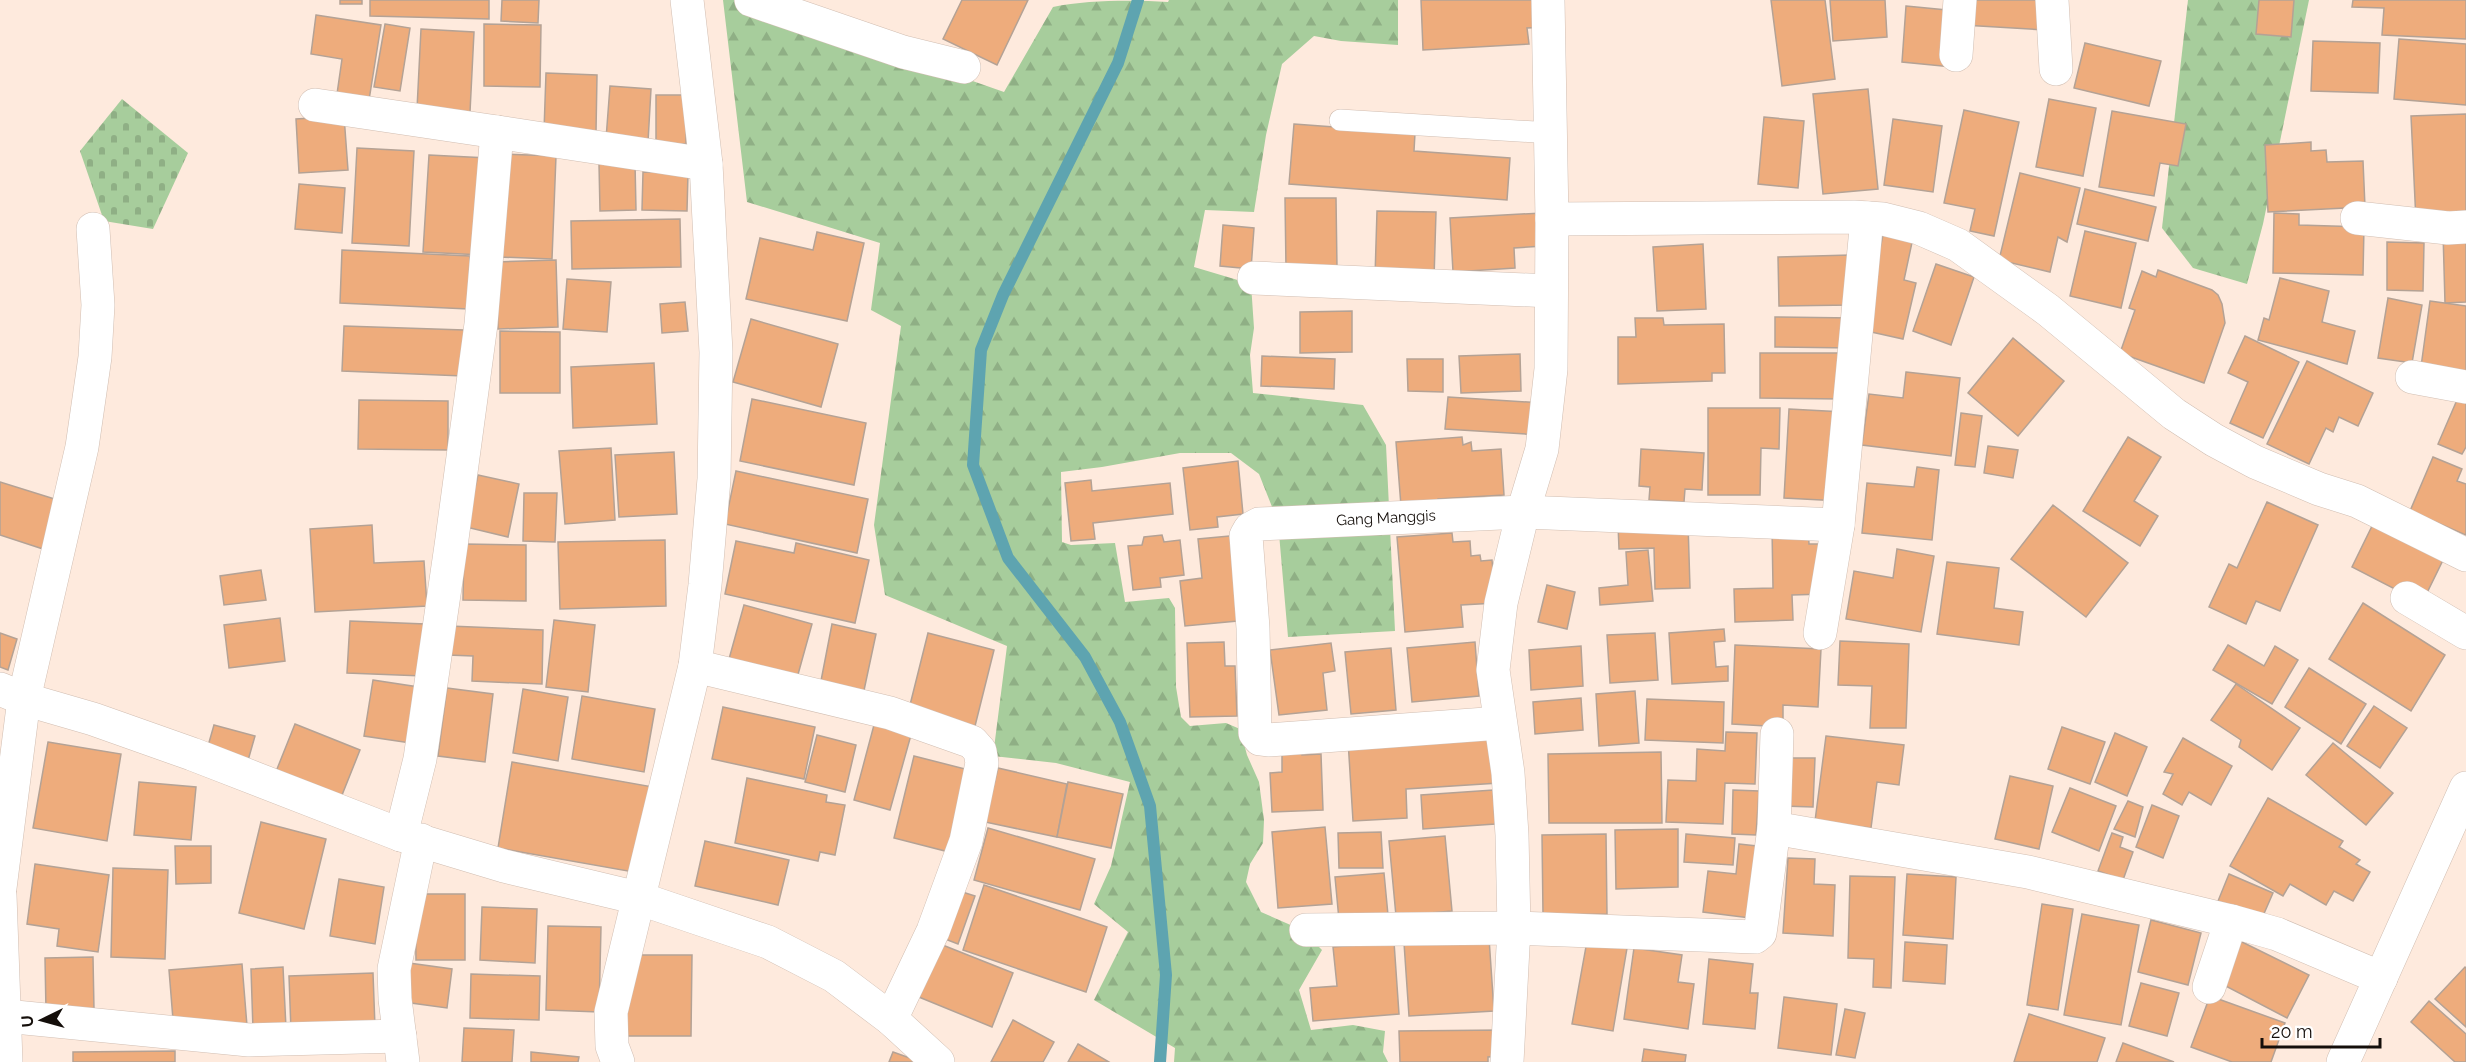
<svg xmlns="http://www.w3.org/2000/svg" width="2466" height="1062" viewBox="0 0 2466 1062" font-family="Raleway,sans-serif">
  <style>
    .forest { fill: url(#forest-firs) }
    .cemetery { fill: url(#cemetery-stones) }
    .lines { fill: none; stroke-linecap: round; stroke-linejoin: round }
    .stream { stroke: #5ea4b0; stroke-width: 12 }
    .building { fill: #eeac7c; stroke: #b4a295; stroke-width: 1.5 }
    .service-casing { stroke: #d1beb2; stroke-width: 22 }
    .minor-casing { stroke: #d1beb2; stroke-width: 34 }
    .service { stroke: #fff; stroke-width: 21 }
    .minor { stroke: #fff; stroke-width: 33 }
    .labels { text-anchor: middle; stroke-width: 4.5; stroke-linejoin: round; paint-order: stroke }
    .street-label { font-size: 15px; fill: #140e0a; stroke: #fff }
  </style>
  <defs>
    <pattern id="forest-firs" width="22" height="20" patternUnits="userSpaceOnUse" patternTransform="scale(1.5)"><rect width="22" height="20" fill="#a7cd9c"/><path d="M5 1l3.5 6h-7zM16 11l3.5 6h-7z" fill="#8faf85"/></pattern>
    <pattern id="cemetery-stones" width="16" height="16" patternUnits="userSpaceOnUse" patternTransform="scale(1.5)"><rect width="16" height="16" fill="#a7cd9c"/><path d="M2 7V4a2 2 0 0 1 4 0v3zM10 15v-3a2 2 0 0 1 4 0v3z" fill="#8faf85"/></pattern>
  </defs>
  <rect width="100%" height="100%" fill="#feeadd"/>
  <!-- forest -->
  <g class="forest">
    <path d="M723,0H741L1004,92L1053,7C1088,0 1131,0 1168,2L1169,0H1398V45L1341,41L1314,36L1282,64L1266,135L1254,212L1205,210L1194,267L1251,284L1254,328L1250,355L1253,393L1363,405L1386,445L1395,631L1288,637L1278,522L1259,474L1231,453H1180L1102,467L1061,472L1062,542L1071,545L1115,543L1125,602L1169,598L1175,608L1176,687L1181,717L1190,726L1226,723L1240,729L1247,755L1259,782L1264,820L1263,843L1250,864L1246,882L1261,912L1302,930L1322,950L1299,990L1311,1030L1353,1025L1385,1031L1383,1052L1388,1062H1174L1175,1048L1094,1000L1128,932L1094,904L1111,866L1130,782L1056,763L993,756L1007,646L885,595L874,525L901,326L871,310L880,243L747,202Z"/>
    <polygon points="2188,0 2309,0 2263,224 2247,284 2193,268 2162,228"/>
  </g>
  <!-- cemetery -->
  <polygon class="cemetery" points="122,99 188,153 153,229 104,221 80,151"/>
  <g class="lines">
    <!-- stream -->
    <polyline class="stream" points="1138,0 1118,63 1003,295 981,350 973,465 1008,558 1085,657 1120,722 1150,806 1166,975 1160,1062"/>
  </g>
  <!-- building -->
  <g class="building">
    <rect x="340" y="0" width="22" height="4"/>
    <polygon points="370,0 489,0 489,19 370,16"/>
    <polygon points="502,0 539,0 538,23 501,21"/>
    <polygon points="962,0 1028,0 997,65 943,39"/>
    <polygon points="1421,0 1546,0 1548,27 1527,28 1529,44 1423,50"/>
    <polygon points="1771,0 1825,0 1835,79 1782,86"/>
    <polygon points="1830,0 1885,0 1887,37 1833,41"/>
    <polygon points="1964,0 2047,0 2045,30 1963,25"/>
    <polygon points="2259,0 2294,0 2291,37 2256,34"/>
    <polygon points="2353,0 2466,0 2466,39 2382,35 2384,8 2352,7"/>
    <polygon points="1906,6 1957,11 1952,67 1902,62"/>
    <polygon points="316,15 381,25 369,100 337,94 342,59 311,54"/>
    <polygon points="385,24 410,28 400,91 374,87"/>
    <polygon points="484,24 541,25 540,87 484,86"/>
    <polygon points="421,29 474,32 470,112 417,109"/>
    <polygon points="2399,39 2466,44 2466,105 2394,99"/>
    <polygon points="2313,41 2380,43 2378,93 2311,91"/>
    <polygon points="2085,43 2161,61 2149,106 2074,88"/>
    <polygon points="546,73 597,75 596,132 544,131"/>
    <polygon points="610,86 651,89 648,142 606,139"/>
    <polygon points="1868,89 1878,189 1823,194 1813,94"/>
    <polygon points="656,95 686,95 686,144 656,143"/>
    <polygon points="2049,99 2096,108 2083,176 2036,167"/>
    <polygon points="1964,110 2019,122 1994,236 1970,231 1975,209 1944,203"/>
    <polygon points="2112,111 2186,124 2178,166 2160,163 2154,196 2099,187"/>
    <polygon points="2466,114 2466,219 2416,221 2411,116"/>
    <polygon points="344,116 348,170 299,173 296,119"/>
    <polygon points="1764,117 1804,121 1798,188 1758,184"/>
    <polygon points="1893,119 1942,126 1933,192 1884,185"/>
    <polygon points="1294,124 1415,133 1414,151 1510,158 1507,200 1289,184"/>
    <polygon points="2311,142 2311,151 2326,150 2327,162 2363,161 2365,207 2268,212 2265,145"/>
    <polygon points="357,148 414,151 409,246 352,243"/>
    <polygon points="504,154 556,156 552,259 500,257"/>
    <polygon points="429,155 488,158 482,255 423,252"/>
    <polygon points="635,163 636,210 600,211 599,164"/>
    <polygon points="643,172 688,173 687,211 642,210"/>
    <polygon points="2020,173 2080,188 2067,242 2058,237 2050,272 1999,260"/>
    <polygon points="299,184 345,188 342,233 295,229"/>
    <polygon points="2085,189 2156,207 2148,241 2077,224"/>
    <polygon points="1285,198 1336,198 1337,268 1286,269"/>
    <polygon points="1377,211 1436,212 1434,279 1375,277"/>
    <polygon points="1542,213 1544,246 1514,248 1515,268 1453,272 1450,218"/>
    <polygon points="2274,213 2299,214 2299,225 2364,227 2363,275 2273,273"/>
    <polygon points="680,219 681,267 572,269 571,221"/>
    <polygon points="1223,225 1254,228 1251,269 1220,266"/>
    <polygon points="1885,226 1914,233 1904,280 1916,283 1903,339 1862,330"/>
    <polygon points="2085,231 2136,243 2121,308 2070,296"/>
    <polygon points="2466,231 2466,302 2445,303 2443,232"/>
    <polygon points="817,232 864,243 847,321 746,299 760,238 813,250"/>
    <polygon points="2387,242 2424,243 2423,291 2387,290"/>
    <polygon points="1703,244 1706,309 1657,311 1653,247"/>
    <polygon points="342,250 470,256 468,309 340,303"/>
    <polygon points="1850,255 1852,305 1779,306 1778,257"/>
    <polygon points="556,260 558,327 498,329 496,262"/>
    <polygon points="1936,264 1974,277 1951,345 1913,331"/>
    <polygon points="2158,270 2212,290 2218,295 2222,304 2225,323 2204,383 2120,353 2135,310 2129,308 2142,271 2156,277"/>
    <polygon points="2280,278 2329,291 2322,322 2355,331 2347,364 2258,340 2264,318 2269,320"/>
    <polygon points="567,279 611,282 607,332 563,329"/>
    <polygon points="2388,298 2422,305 2412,363 2378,358"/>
    <polygon points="2430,301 2466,306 2466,381 2420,374"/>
    <polygon points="685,302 688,331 662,333 660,304"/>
    <polygon points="1352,311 1352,352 1300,353 1300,312"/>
    <polygon points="1775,317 1853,318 1852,348 1775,347"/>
    <polygon points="1635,318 1663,318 1664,325 1724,324 1725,373 1712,373 1712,381 1618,384 1618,337 1636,337"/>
    <polygon points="751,319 838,344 821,407 733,382"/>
    <polygon points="344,326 464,330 463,376 342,371"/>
    <polygon points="500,331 560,332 560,393 500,393"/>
    <polygon points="2245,336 2299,362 2263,438 2230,423 2248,382 2228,373"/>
    <polygon points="2013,338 2064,381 2018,436 1968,393"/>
    <polygon points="1760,353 1842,353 1841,399 1760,398"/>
    <polygon points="1520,354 1521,391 1461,393 1459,356"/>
    <polygon points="1262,356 1335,359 1334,389 1261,386"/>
    <polygon points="1407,359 1443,359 1443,392 1408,391"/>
    <polygon points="2307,361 2373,393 2358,426 2339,417 2333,432 2326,428 2309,464 2267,444"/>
    <polygon points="654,363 657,424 573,428 571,367"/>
    <polygon points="1906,372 1960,378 1951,456 1862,445 1869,394 1903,398"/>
    <polygon points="2460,393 2466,396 2466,447 2462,454 2438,444"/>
    <polygon points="1448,397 1543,403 1540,435 1445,429"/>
    <polygon points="752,399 866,423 854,485 740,461"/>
    <polygon points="359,400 448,401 448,450 358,449"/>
    <polygon points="1708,408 1780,408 1779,449 1761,448 1760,495 1708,495"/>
    <polygon points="1789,409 1844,412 1840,501 1784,498"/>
    <polygon points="1961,413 1982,416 1975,467 1955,465"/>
    <polygon points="1462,437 1463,445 1471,442 1472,451 1501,449 1504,495 1438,499 1438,503 1401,506 1396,442"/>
    <polygon points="2128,437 2161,457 2134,501 2158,516 2140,546 2083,511"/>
    <polygon points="1988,446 2018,450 2013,478 1984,473"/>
    <polygon points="611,448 615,520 565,524 559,451"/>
    <polygon points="1641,449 1704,453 1702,490 1685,489 1684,502 1649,500 1650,487 1639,486"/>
    <polygon points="674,452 677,514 619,517 615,455"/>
    <polygon points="2433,457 2462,469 2457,481 2466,484 2466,535 2410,511"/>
    <polygon points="1238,461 1243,514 1217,517 1218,527 1190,530 1183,468"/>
    <polygon points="1917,467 1939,470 1932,540 1862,533 1867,483 1914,487"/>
    <polygon points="736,471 868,499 857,553 725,524"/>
    <polygon points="478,475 519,484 508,537 466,527"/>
    <polygon points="1091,480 1092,491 1170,483 1173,514 1093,523 1095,539 1071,541 1065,483"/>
    <polygon points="0,482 61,501 46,550 0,535"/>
    <polygon points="524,493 557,493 555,542 523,541"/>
    <polygon points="2267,502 2318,525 2280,611 2256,601 2246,624 2209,607 2229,564 2237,568"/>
    <polygon points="2053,505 2128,563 2086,617 2011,559"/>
    <polygon points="2375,520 2445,556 2422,603 2352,567"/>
    <polygon points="1688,523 1690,588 1655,589 1654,548 1619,549 1618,524"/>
    <polygon points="372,525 374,563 424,561 427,606 315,612 310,529"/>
    <polygon points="1808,527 1809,544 1823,544 1824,594 1792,595 1793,620 1735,622 1734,589 1773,588 1772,528"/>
    <polygon points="1452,533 1453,542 1470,541 1471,556 1480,555 1481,561 1492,560 1496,603 1461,605 1463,627 1405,632 1397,537"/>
    <polygon points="1162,535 1164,542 1180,540 1184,575 1160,578 1161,587 1133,590 1128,546 1142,545 1144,537"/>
    <polygon points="1240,535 1248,620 1185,626 1180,581 1202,578 1198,539"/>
    <polygon points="665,540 666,606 560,609 558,542"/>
    <polygon points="736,541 794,553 796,543 869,560 855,623 725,594"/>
    <polygon points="464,544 526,545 526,601 463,600"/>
    <polygon points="1897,549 1934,556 1921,632 1846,619 1854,571 1893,578"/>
    <polygon points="1648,550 1653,601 1600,605 1599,588 1628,585 1626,552"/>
    <polygon points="1947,562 1999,568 1994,608 2023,612 2019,645 1937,634"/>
    <polygon points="261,570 266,600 224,605 220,576"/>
    <polygon points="1547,585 1575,592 1567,629 1538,622"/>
    <polygon points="2363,603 2445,655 2411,711 2329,659"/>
    <polygon points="744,605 812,624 797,678 729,659"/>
    <polygon points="280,618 285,661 229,668 224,625"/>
    <polygon points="554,620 595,625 588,692 546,687"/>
    <polygon points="350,621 425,624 423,676 347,673"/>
    <polygon points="832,624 876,634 863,695 820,686"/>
    <polygon points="449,626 543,630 542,684 472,681 473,656 448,655"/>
    <polygon points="1724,629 1725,641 1714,642 1716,667 1728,666 1728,681 1672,684 1669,633"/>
    <polygon points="0,633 17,639 8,670 0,667"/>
    <polygon points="928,633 994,650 975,726 909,709"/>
    <polygon points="1655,633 1658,680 1610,683 1607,635"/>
    <polygon points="1840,641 1909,644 1906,728 1870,728 1872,686 1838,685"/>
    <polygon points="1224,642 1225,666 1235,666 1237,716 1190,717 1187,643"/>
    <polygon points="1475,642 1479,696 1412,702 1407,648"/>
    <polygon points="1331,643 1335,671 1323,673 1327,710 1279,715 1270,650"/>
    <polygon points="1735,645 1821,649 1818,707 1783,705 1783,727 1732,724"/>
    <polygon points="2228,645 2264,666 2275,646 2298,660 2272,704 2213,670"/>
    <polygon points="1581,646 1583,686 1531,690 1529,650"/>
    <polygon points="1391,648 1396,710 1351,714 1345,652"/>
    <polygon points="2309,668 2366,704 2341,744 2285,707"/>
    <polygon points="373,680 425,688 417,744 364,736"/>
    <polygon points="2236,684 2300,728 2272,770 2239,747 2241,740 2211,720"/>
    <polygon points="447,688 493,694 485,762 438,756"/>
    <polygon points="523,689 568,697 558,761 513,753"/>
    <polygon points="1635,691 1639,743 1599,746 1596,694"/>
    <polygon points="582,696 655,709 644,772 572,759"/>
    <polygon points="1581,698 1583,730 1535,734 1533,702"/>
    <polygon points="1647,699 1724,702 1723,743 1645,740"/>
    <polygon points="2374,706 2407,728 2380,768 2347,746"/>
    <polygon points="723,707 815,727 804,779 712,759"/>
    <polygon points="295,724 360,750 340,800 275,774"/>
    <polygon points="214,725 255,736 247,764 206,753"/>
    <polygon points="874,725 911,735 890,810 854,800"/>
    <polygon points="2062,727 2105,742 2090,784 2048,769"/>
    <polygon points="1496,731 1499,783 1406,789 1407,818 1353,821 1348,740"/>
    <polygon points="1726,732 1757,733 1755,784 1725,783 1723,824 1666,822 1668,780 1696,781 1697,749 1725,751"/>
    <polygon points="2115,733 2147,747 2127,796 2095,782"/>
    <polygon points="817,735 856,745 845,792 805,782"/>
    <polygon points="1826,736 1904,745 1899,785 1877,782 1871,828 1815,821"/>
    <polygon points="2183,738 2232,766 2211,805 2189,792 2182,805 2163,794 2173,774 2164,772"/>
    <polygon points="48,742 121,754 107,841 33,828"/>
    <polygon points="2333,743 2393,793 2366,825 2306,775"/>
    <polygon points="1282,748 1302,748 1302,755 1321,754 1323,810 1272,812 1270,773 1282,772"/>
    <polygon points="1661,752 1662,823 1549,823 1548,754"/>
    <polygon points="914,756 969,770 949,852 894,838"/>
    <polygon points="1784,758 1815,758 1813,807 1783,806"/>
    <polygon points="512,762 653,787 639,873 498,848"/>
    <polygon points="998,768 1067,784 1057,837 985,822"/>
    <polygon points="2010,776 2053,786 2039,849 1995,839"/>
    <polygon points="747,778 827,795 826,802 845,805 835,855 820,852 818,861 735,843"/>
    <polygon points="139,782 196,787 191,840 134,835"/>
    <polygon points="1068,782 1123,794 1111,848 1057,837"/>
    <polygon points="2070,788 2116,806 2099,851 2052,832"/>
    <polygon points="1493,790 1495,824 1423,829 1421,795"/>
    <polygon points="1733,790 1759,791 1756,835 1732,834"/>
    <polygon points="2268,798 2343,841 2339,847 2360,860 2356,864 2370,872 2353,901 2334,891 2326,905 2290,884 2283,896 2230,866"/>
    <polygon points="2128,801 2143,807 2135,837 2114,829"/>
    <polygon points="2152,805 2179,816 2163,858 2136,847"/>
    <polygon points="261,822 326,839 304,929 239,913"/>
    <polygon points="1325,827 1332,904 1278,908 1272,832"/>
    <polygon points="988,828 1095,859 1080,910 974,880"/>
    <polygon points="1678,829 1678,887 1616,889 1615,830"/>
    <polygon points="1381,832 1383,868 1339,868 1338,833"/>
    <polygon points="2112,833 2123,837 2120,847 2133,852 2123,880 2098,871"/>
    <polygon points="1606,834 1607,914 1543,915 1542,835"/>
    <polygon points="1686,834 1735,838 1733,865 1684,862"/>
    <polygon points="1445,836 1452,911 1396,916 1389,841"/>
    <polygon points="705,841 789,860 778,905 695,886"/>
    <polygon points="1739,844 1766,847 1758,919 1703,912 1708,871 1736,874"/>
    <polygon points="175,846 211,846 211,883 176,884"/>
    <polygon points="1788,858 1815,859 1814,884 1835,885 1833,936 1783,933"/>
    <polygon points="35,864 109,875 98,952 57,946 59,929 27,924"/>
    <polygon points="113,868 168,870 165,959 111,957"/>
    <polygon points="1384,873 1388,915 1339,920 1335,877"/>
    <polygon points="1907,874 1956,877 1953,939 1903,935"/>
    <polygon points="2229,874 2273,893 2259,925 2216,906"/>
    <polygon points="1850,876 1895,877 1891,988 1873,987 1874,959 1848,958"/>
    <polygon points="339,879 384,887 375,944 330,936"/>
    <polygon points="984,885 1107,927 1086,992 963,950"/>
    <polygon points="956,890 975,896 958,944 940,937"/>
    <polygon points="415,894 465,894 465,960 416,960"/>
    <polygon points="2042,904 2073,909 2058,1010 2027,1005"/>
    <polygon points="482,907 537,909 535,963 480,960"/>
    <polygon points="2082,914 2139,925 2121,1025 2064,1015"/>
    <polygon points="2151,920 2201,933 2188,985 2138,972"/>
    <polygon points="548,926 601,927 599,1012 546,1010"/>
    <polygon points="1489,938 1494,1011 1409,1016 1404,943"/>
    <polygon points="2238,940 2309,975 2287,1018 2216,981"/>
    <polygon points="1587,941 1627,948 1613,1031 1572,1024"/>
    <polygon points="935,942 1013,973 992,1027 914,995"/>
    <polygon points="1394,942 1399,1014 1313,1021 1310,988 1337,986 1333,947"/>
    <polygon points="1905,942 1947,945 1945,984 1903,981"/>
    <polygon points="1634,948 1682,955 1678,982 1694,984 1688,1029 1624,1019"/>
    <polygon points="626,955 692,955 691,1036 625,1036"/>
    <polygon points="93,957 94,1010 46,1011 45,958"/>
    <polygon points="1709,959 1753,964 1750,993 1758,993 1755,1029 1703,1024"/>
    <polygon points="409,963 452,969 447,1008 404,1002"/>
    <polygon points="242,964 247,1026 174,1032 169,970"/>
    <polygon points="283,967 286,1028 253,1030 251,969"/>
    <polygon points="2465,967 2466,968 2466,1027 2435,999"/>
    <polygon points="373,973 375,1027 291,1031 289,976"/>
    <polygon points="471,974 540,976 539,1020 470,1018"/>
    <polygon points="2141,983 2179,993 2167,1036 2129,1026"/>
    <polygon points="2210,996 2285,1023 2271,1062 2232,1062 2191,1047"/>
    <polygon points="1784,997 1837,1004 1831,1055 1778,1048"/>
    <polygon points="2429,1001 2466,1034 2466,1062 2455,1062 2411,1022"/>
    <polygon points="1845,1009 1865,1013 1855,1058 1836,1055"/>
    <polygon points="2029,1014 2105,1038 2097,1062 2014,1062"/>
    <polygon points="1013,1020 1054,1042 1043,1062 991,1062"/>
    <polygon points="464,1028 514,1030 512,1062 462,1062"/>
    <polygon points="1502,1030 1502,1056 1488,1057 1488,1062 1400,1062 1399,1031"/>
    <polygon points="2123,1043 2174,1062 2116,1062"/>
    <polygon points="1078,1044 1109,1062 1068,1062"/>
    <polygon points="1644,1049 1686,1055 1685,1062 1642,1062"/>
    <polygon points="175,1051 175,1062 73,1062 73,1052"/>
    <polygon points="531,1052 579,1057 578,1062 531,1062"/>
    <polygon points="893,1052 921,1062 889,1062"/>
  </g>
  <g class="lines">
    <defs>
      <polyline id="service" points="1340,120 1551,133"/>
      <g id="minor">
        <polyline points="751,0 903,52 964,67"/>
        <polyline points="2052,0 2056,69"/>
        <polyline points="1956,55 1960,0"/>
        <polyline points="315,105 497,132"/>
        <polyline points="2357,218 2448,228 2466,227"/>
        <polyline points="1552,219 1854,217 1883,219 1919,228 1958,245 2048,310 2174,414 2214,440 2255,462 2319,489 2357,501 2466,555"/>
        <polyline points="1254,278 1551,291"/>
        <polyline points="2412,377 2466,387"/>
        <polyline points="2407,598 2466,633"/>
        <polyline points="1820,633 1838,525 1867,218"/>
        <polyline points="695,666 890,713 972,742 980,751 982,763 966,841 933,931 891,1019"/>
        <polyline points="0,689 24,699 93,719 192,754 401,835 504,866 638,898 768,942 834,976 891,1019 938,1062"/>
        <polyline points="1500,723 1268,740 1260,739 1255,733 1253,628 1246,536 1250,529 1259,524 1523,512 1838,525"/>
        <polyline points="1774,828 1777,734"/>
        <polyline points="401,835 420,759 451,546 481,324 497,132 706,164"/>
        <polyline points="0,888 24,699 82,447 95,357 98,305 93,229"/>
        <polyline points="0,895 6,1062"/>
        <polyline points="1306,930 1514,928 1755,937 1760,933 1762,919 1774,828 2028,872 2231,921 2277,934 2381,978"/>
        <polyline points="2209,987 2231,921"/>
        <polyline points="5,1016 249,1040 400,1036"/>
        <polyline points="403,1062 395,999 394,969 421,840"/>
        <polyline points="618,1062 612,1046 611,1012 695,666 705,585 714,479 716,352 706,164 687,0"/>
        <polyline points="1507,1062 1514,928 1512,835 1508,773 1493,670 1501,603 1523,512 1542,449 1551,369 1552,219 1548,0"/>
        <polyline points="2343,1062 2466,788"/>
      </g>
    </defs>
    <!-- service casing -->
    <use href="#service" class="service-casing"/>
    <!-- minor casing -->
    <use href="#minor" class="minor-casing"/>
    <!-- service -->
    <use href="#service" class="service"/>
    <!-- minor -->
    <use href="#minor" class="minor"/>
  </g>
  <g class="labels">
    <!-- street labels -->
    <g class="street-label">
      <text transform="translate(1386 518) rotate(-3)" y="5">Gang Manggis</text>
    </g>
  </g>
  <!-- north arrow -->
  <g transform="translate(42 1020) rotate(265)" stroke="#ffffff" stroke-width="4.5" paint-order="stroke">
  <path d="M0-4.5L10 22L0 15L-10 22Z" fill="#140e0a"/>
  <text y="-9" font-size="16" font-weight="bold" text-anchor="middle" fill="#140e0a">U</text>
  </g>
  <!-- scale -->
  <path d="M2262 1038v9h118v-9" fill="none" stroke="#140e0a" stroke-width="3"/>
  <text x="2271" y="1038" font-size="18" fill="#140e0a" stroke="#ffffff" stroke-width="4.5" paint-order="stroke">20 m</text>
</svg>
